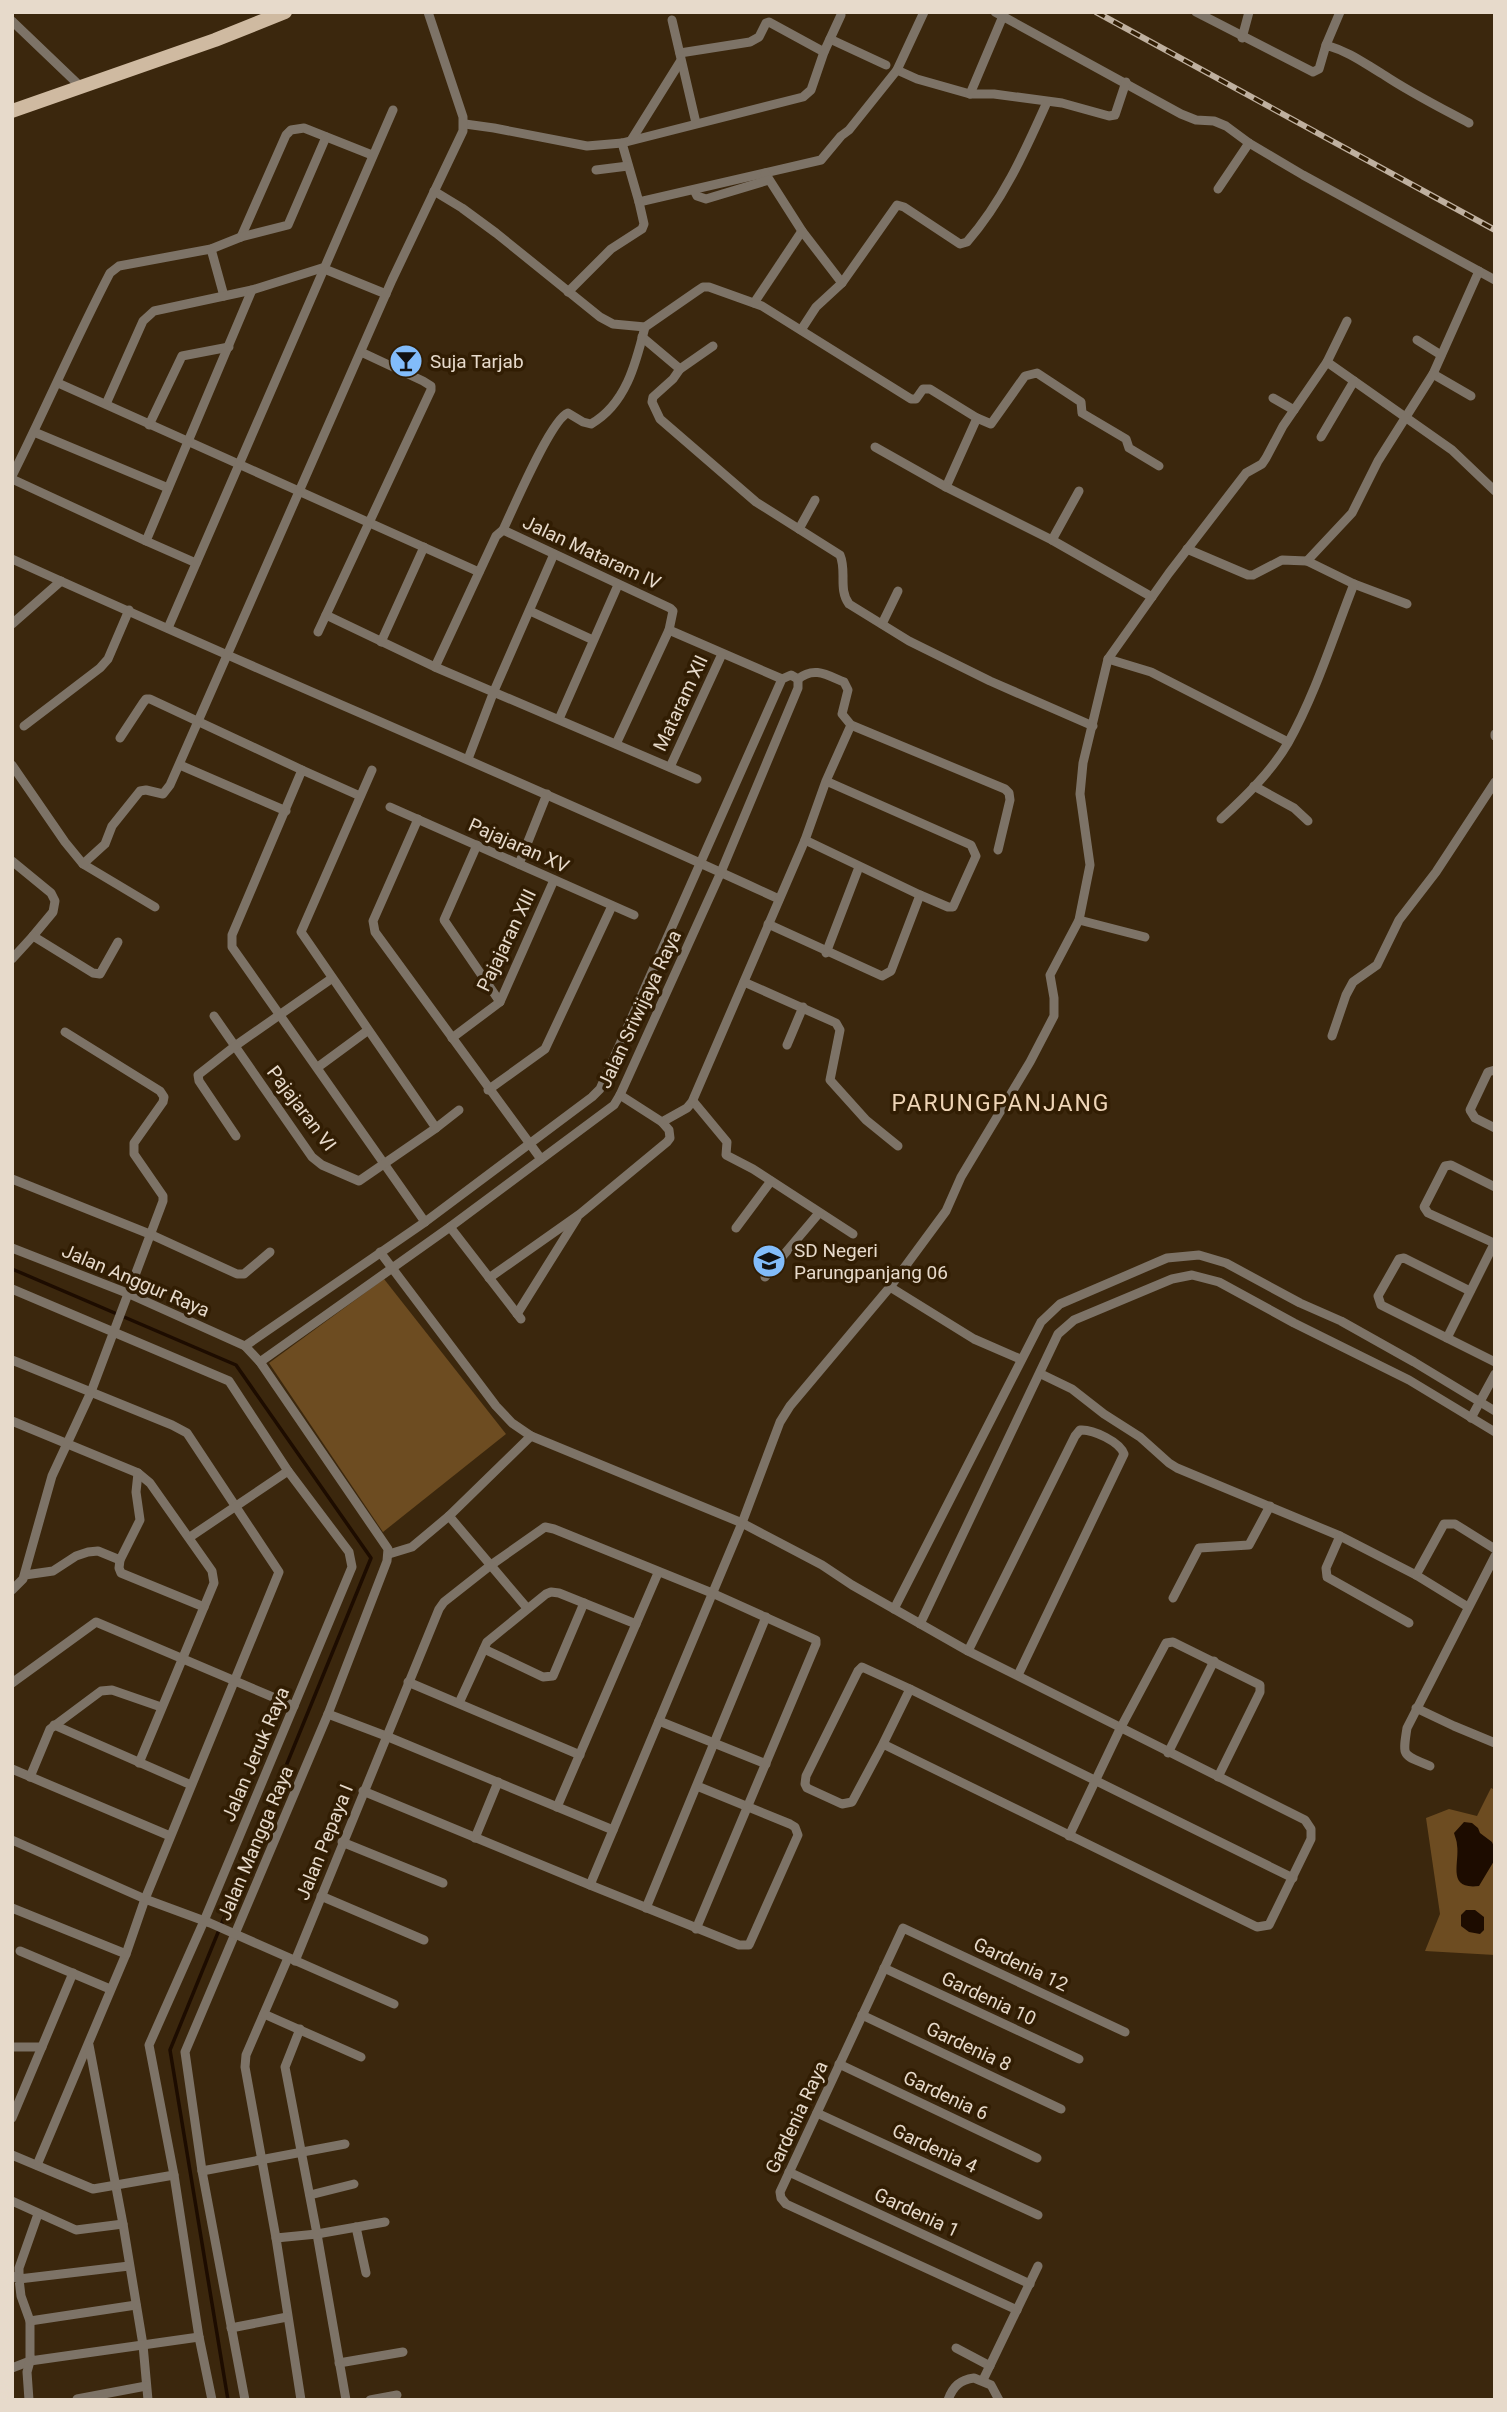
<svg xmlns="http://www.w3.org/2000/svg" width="1507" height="2412" viewBox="0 0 1507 2412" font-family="Roboto,sans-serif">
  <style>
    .green { fill: #6d4c21 }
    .water { fill: #1d0c00 }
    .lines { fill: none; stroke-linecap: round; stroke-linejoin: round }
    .stream { stroke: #1d0c00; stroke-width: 3.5 }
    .minor { stroke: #7d7367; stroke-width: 9 }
    .primary { stroke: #cfbaa1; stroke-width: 14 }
    .rail-casing { stroke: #bfb09f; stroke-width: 6 }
    .rail { stroke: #311d03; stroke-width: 3.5; stroke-dasharray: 10; stroke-linecap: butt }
    .labels { text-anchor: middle; stroke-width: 7; stroke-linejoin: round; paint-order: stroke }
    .poi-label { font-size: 19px; fill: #e7dacb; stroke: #311d03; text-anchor: start }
    .street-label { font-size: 19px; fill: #e7dacb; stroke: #311d03 }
    .quarter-label { font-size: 23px; letter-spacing: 2px; fill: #efd5b7; stroke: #311d03 }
  </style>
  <rect width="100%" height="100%" fill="#3b270d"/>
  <!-- green -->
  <g class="green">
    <polygon points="384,1279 506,1434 383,1532 269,1363"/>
    <polygon points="1491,1788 1495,1790 1495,1955 1425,1951 1440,1914 1426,1818 1449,1809 1477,1816"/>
  </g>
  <!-- water -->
  <g class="water">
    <path d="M1464,1822L1472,1823L1478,1828L1480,1833L1492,1842L1495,1849L1494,1861L1479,1886C1446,1890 1460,1863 1457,1845C1457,1841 1455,1837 1454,1833Z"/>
    <polygon points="1466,1910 1475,1910 1484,1917 1484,1930 1480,1934 1469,1932 1461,1926 1461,1915"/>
  </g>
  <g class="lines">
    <!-- stream -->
    <polyline class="stream" points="12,1269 236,1365 371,1558 170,2050 228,2400"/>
    <!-- minor -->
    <g class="minor">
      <polyline points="995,12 1181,114 1196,120 1214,121 1226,126 1249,143 1303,175 1495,280"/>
      <path d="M1196,12L1313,72L1319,69L1326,45C1352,53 1362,62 1384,75C1411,93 1441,108 1469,123"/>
      <polyline points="672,20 696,123"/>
      <polyline points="12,21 81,87"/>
      <polyline points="1242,38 1249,12"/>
      <polyline points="830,39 886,65"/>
      <polyline points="1326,45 1340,12"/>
      <polyline points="680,53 750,42 759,37 766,23 769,22 824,52"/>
      <polyline points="897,70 917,79 970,94 994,94 1062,103 1109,116 1115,115 1126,82"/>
      <polyline points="970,94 1003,16"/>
      <polyline points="465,124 494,128 587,146 622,143 803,97 811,90 824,52 841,15"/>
      <polyline points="632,139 680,62"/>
      <polyline points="622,143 639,202 821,160 841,136 849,130 897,70 924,12"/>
      <polyline points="596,170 628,166"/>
      <polyline points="765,173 802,231 842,283"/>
      <polyline points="1218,189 1249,143"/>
      <polyline points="694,190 697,196 706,199 769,180"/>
      <polyline points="434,191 462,208 496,233 600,317 613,324 645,327 697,291 703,287 709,287 762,306 911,399 916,399 923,389 930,389 977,418 946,487 1052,540 1152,597"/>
      <polyline points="241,237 286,135 291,130 304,128 372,155"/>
      <polyline points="211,249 224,296"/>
      <polyline points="568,292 611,249 642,229 644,224 639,202"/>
      <polyline points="754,303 802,231"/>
      <path d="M801,330L816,307L842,283L897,205L904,207L960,244L967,242C1003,201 1025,151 1047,102"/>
      <polyline points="642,337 680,369"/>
      <polyline points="1417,340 1441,355"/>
      <path d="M713,346L680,369L673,379L653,397L652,402L660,419L756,502L840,555C847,571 838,589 849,604L909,641L990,681L1093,726"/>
      <polyline points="1327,362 1452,450 1495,491"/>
      <polyline points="1433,374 1471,396"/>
      <polyline points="58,383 479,572"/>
      <polyline points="1273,398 1294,410"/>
      <polyline points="106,404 143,321 154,311 252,290 322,268 386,294"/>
      <polyline points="977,418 991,424 1025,376 1037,373 1081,402 1082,413 1126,439 1129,448 1159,466"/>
      <polyline points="149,425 182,356 229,347"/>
      <polyline points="34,432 168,488"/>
      <polyline points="1321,437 1354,381"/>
      <polyline points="875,447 946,487"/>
      <path d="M12,476C46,408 75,340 110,273L119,266L211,249L241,237L288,225L326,137"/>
      <polyline points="12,479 146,541"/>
      <polyline points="799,529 815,500"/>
      <polyline points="503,530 670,608 673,611 669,630 616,744"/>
      <polyline points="1052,540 1079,491"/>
      <polyline points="1187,549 1248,575 1253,575 1282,560 1307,561 1354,584 1407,604"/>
      <path d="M12,559C267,675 525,782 779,899"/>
      <polyline points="1307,561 1352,513 1378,461 1433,374 1479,271"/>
      <polyline points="196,563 146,541 252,290"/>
      <polyline points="530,611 593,640"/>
      <polyline points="326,615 435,667 697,779"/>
      <polyline points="12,624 61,581"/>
      <polyline points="882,624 898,591"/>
      <polyline points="168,628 393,110"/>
      <polyline points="669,630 782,679"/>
      <polyline points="318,632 431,390 431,386 423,381 361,352"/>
      <polyline points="381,642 424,547"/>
      <polyline points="1108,659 1151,672 1288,742"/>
      <path d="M435,667L496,536L503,530C513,509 551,419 568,413L583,422L591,424C626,404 636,363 645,327"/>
      <path d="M798,679C814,666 827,675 844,682L848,690L842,714L851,725L1005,789L1009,793L1010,800L998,850"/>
      <polyline points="559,719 618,585"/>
      <polyline points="24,726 100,668 108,659 129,610"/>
      <polyline points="1495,734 1495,736"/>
      <polyline points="120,738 143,703 146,699 150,699 302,770"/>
      <polyline points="468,759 494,691 554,554"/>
      <polyline points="12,765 65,842 83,864 155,907"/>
      <polyline points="180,765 286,811"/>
      <polyline points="670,767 722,654"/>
      <polyline points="826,781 971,845 976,856 953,907 948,907 920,895 805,840 826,781 851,725"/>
      <polyline points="1254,786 1294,808 1308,821"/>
      <polyline points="360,796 302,770 232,935 232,947 425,1222"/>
      <polyline points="390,807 634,915"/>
      <polyline points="418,819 373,921 375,932 541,1159"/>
      <path d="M1221,819C1245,797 1271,772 1288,743C1316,693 1333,637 1354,584"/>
      <polyline points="477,845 444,920 500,1002"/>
      <polyline points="12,861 51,893 55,901 53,912 33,936"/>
      <polyline points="83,864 105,844 112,826 140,791 146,790 163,794 170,785 392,280 463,131 463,117 428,12"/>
      <polyline points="519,864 547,794"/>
      <polyline points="1079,920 1145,937"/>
      <polyline points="768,924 882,976 891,971 920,895"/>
      <polyline points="826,953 859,867"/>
      <polyline points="12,959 33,936 93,973 100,974 118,942"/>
      <polyline points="744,982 836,1023 840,1030 830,1080 866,1120 898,1146"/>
      <polyline points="214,1016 312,1157 322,1165 359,1181 436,1128 301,932 372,770"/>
      <polyline points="1332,1036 1346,995 1353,982 1377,965 1399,920 1436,872 1495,782"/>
      <polyline points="452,1038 500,1002 554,880"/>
      <polyline points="787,1045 803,1007"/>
      <polyline points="318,1067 367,1031"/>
      <polyline points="1495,1070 1488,1072 1470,1110 1475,1118 1495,1128"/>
      <polyline points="488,1090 545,1049 612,906"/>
      <polyline points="620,1095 662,1122 687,1108 692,1102 805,840"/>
      <polyline points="693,1101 727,1142 726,1155 753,1169 853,1234"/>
      <polyline points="436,1128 459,1110"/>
      <polyline points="236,1136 199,1081 198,1075 235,1046 331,979"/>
      <polyline points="12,1179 152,1235 237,1274 244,1274 270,1252"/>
      <polyline points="450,1227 521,1319"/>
      <polyline points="736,1228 771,1181"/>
      <polyline points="1494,1243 1428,1213 1424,1207 1445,1166 1451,1165 1495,1187"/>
      <polyline points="12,1248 127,1293 245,1346 260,1362 388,1549 387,1561 328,1714 185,2052 202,2171 245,2400"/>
      <polyline points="380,1252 496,1406 512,1423 531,1436 742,1523 822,1565 852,1585 968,1651 1305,1820 1311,1829 1311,1839 1269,1925 1257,1927 883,1744 852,1802 842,1804 807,1788 805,1784 806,1776 858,1671 862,1667 910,1689 883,1744"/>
      <polyline points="765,1277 819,1213"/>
      <polyline points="489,1278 580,1214 667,1142 670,1138 669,1130 662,1122"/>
      <polyline points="890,1287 974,1339 1020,1359"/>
      <polyline points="12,1289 229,1381 288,1471 349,1552 352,1567 204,1921 149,2045 174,2175 199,2337 212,2400"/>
      <polyline points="1470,1291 1404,1258 1399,1259 1378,1296 1381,1305 1495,1362"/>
      <polyline points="517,1314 577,1218"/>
      <polyline points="1447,1338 1495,1242"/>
      <polyline points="245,1346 425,1222 592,1097 600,1089 782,679 791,675 798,679"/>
      <polyline points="12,1360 172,1425 187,1433 279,1572 145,1899 126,1954 37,2165"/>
      <polyline points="260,1362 450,1227 614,1105 620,1095 721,872 798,688 798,679"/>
      <polyline points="1041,1374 1072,1389 1104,1414 1140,1437 1169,1463 1177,1468 1340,1536 1416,1575 1468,1607"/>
      <polyline points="1471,1418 1495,1374"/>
      <polyline points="12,1421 138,1473 150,1483 212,1571 214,1583 139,1763"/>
      <polyline points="138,1473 136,1492 140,1520 120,1560 119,1568 121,1573 204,1607"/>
      <polyline points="449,1516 527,1608"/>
      <polyline points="1340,1536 1326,1568 1327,1577 1409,1623"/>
      <polyline points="190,1537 288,1471"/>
      <polyline points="389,1554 412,1547 449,1516 531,1436"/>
      <polyline points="25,1575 53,1571 76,1556 88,1552 98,1551 120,1560"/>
      <polyline points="1416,1575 1444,1524 1455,1524 1495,1549"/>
      <polyline points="12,1590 23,1579 52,1476 91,1392 163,1201 163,1196 134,1154 134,1143 163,1102 164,1097 160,1091 65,1032"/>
      <polyline points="1173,1598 1199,1548 1249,1545 1270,1506"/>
      <polyline points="894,1609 1041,1322 1060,1304 1167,1258 1199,1255 1226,1263 1300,1303 1341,1321 1414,1362 1495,1411"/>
      <polyline points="920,1624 1058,1334 1074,1320 1172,1279 1192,1275 1219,1282 1294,1323 1409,1380 1495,1432"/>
      <polyline points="484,1649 543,1677 553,1676 584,1603"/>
      <path d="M968,1651L1075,1436L1080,1430C1093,1429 1120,1442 1124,1454L1018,1675"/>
      <polyline points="408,1682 580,1755"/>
      <polyline points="12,1683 96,1622 294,1706"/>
      <polyline points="910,1689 1293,1878"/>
      <polyline points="459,1703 487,1642 546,1594 551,1592 559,1593 636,1624"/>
      <polyline points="1416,1708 1454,1726 1495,1743"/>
      <polyline points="328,1714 386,1736 613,1830"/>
      <polyline points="659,1721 766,1764"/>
      <polyline points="54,1725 191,1785"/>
      <polyline points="1168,1753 1214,1661"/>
      <path d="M1430,1766C1403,1754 1402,1759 1407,1728L1495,1556"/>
      <polyline points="12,1769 170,1836"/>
      <polyline points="30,1777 50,1729 101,1691 112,1690 161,1707"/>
      <polyline points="697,1786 790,1824 795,1827 798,1835 749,1945 739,1945 590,1885 742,1523 780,1422 790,1406 890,1287 946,1211 961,1177 1030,1062 1054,1016 1054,998 1050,975 1079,920 1090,865 1080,794 1083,763 1108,659 1169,573 1246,473 1262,464 1266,458 1283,426 1327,362 1347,321"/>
      <polyline points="363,1791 590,1885"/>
      <polyline points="557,1807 658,1573"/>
      <polyline points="1069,1836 1120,1729 1166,1643 1173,1642 1260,1685 1260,1692 1218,1777"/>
      <polyline points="475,1838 498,1782"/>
      <polyline points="12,1840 145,1899 210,1923 394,2004"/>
      <polyline points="342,1842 443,1883"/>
      <polyline points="321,1896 424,1940"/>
      <polyline points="12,1908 126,1954"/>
      <polyline points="646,1908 766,1617"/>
      <polyline points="20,1951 110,1989"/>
      <polyline points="288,1958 246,2055 245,2067 276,2238 301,2400"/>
      <polyline points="295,1961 439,1609 444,1602 491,1565 545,1527 554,1529 712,1593 816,1640 816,1644 696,1929"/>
      <polyline points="884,1968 1079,2059"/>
      <polyline points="264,2014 361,2057"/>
      <polyline points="862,2015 1061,2109"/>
      <polyline points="89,2045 123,2224 143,2345 148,2400"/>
      <polyline points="12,2047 42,2047"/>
      <polyline points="839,2064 1037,2158"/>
      <polyline points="817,2113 1038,2215"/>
      <polyline points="12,2118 73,1973"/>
      <polyline points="12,2155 93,2189 174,2175"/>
      <polyline points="202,2171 345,2144"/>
      <polyline points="789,2172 1030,2284"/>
      <polyline points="310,2195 354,2184"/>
      <polyline points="12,2201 76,2230 123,2224"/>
      <polyline points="38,2214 19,2268 19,2279 129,2266"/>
      <polyline points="356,2227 366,2273"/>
      <polyline points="276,2238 317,2234 285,2067 300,2029"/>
      <polyline points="12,2276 19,2279 21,2296 30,2321 30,2361 199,2337"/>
      <polyline points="1017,2310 786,2204 781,2198 780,2192 903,1928 1125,2032"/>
      <polyline points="30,2321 136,2305"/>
      <polyline points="231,2328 287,2317"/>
      <polyline points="956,2348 990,2366"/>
      <polyline points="339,2363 403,2352"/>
      <polyline points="12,2368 30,2361"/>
      <polyline points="983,2380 1038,2266"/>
      <polyline points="77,2399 146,2386"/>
      <polyline points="29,2400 27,2372 30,2361"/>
      <polyline points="346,2400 317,2234 385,2222"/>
      <polyline points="370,2400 397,2395"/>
      <path d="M948,2400C953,2386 960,2380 974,2378L991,2385L999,2400"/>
    </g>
    <!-- primary -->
    <polyline class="primary" points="12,111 215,40 285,12"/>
    <defs>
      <polyline id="rail" points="1096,12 1495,230"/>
    </defs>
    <!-- rail casing -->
    <use href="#rail" class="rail-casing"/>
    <!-- rail -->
    <use href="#rail" class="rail"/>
  </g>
  <!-- icons -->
  <defs>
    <symbol id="bar-disc" viewBox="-11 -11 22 22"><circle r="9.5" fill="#82bcfa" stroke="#311d03"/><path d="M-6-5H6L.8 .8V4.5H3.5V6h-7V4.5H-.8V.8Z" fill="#111"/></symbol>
    <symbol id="school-disc" viewBox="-11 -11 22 22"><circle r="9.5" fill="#82bcfa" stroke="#311d03"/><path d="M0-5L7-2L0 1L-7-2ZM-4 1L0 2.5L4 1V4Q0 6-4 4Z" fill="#111"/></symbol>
  </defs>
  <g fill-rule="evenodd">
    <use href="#bar-disc" x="387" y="342" width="38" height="38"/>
    <use href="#school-disc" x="750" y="1242" width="38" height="38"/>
  </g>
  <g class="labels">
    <!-- poi labels -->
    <g class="poi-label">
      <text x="430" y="368">Suja Tarjab</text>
      <text x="794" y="1257">SD Negeri<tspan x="794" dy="22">Parungpanjang 06</tspan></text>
    </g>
    <!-- street labels -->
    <g class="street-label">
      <text transform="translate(592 552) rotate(25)" y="7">Jalan Mataram IV</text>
      <text transform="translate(680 703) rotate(-65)" y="7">Mataram XII</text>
      <text transform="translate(519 845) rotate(24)" y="7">Pajajaran XV</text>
      <text transform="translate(506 940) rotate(-64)" y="7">Pajajaran XIII</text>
      <text transform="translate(639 1009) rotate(-65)" y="7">Jalan Sriwijaya Raya</text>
      <text transform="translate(302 1108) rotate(53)" y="7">Pajajaran VI</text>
      <text transform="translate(136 1280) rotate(23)" y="7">Jalan Anggur Raya</text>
      <text transform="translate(255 1754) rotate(-67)" y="7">Jalan Jeruk Raya</text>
      <text transform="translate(324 1842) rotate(-68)" y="7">Jalan Pepaya I</text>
      <text transform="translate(255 1843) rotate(-67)" y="7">Jalan Mangga Raya</text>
      <text transform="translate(1021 1964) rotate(25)" y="7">Gardenia 12</text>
      <text transform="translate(989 1998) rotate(25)" y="7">Gardenia 10</text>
      <text transform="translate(969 2046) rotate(25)" y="7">Gardenia 8</text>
      <text transform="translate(946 2095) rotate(25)" y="7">Gardenia 6</text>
      <text transform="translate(796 2117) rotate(-65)" y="7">Gardenia Raya</text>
      <text transform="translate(935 2148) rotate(25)" y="7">Gardenia 4</text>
      <text transform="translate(917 2212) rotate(25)" y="7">Gardenia 1</text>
    </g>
    <!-- quarter labels -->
    <g class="quarter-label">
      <text x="1001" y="1111">PARUNGPANJANG</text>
    </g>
  </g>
  <!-- border -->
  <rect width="1507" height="2412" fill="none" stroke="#e7dacb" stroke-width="28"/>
</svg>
